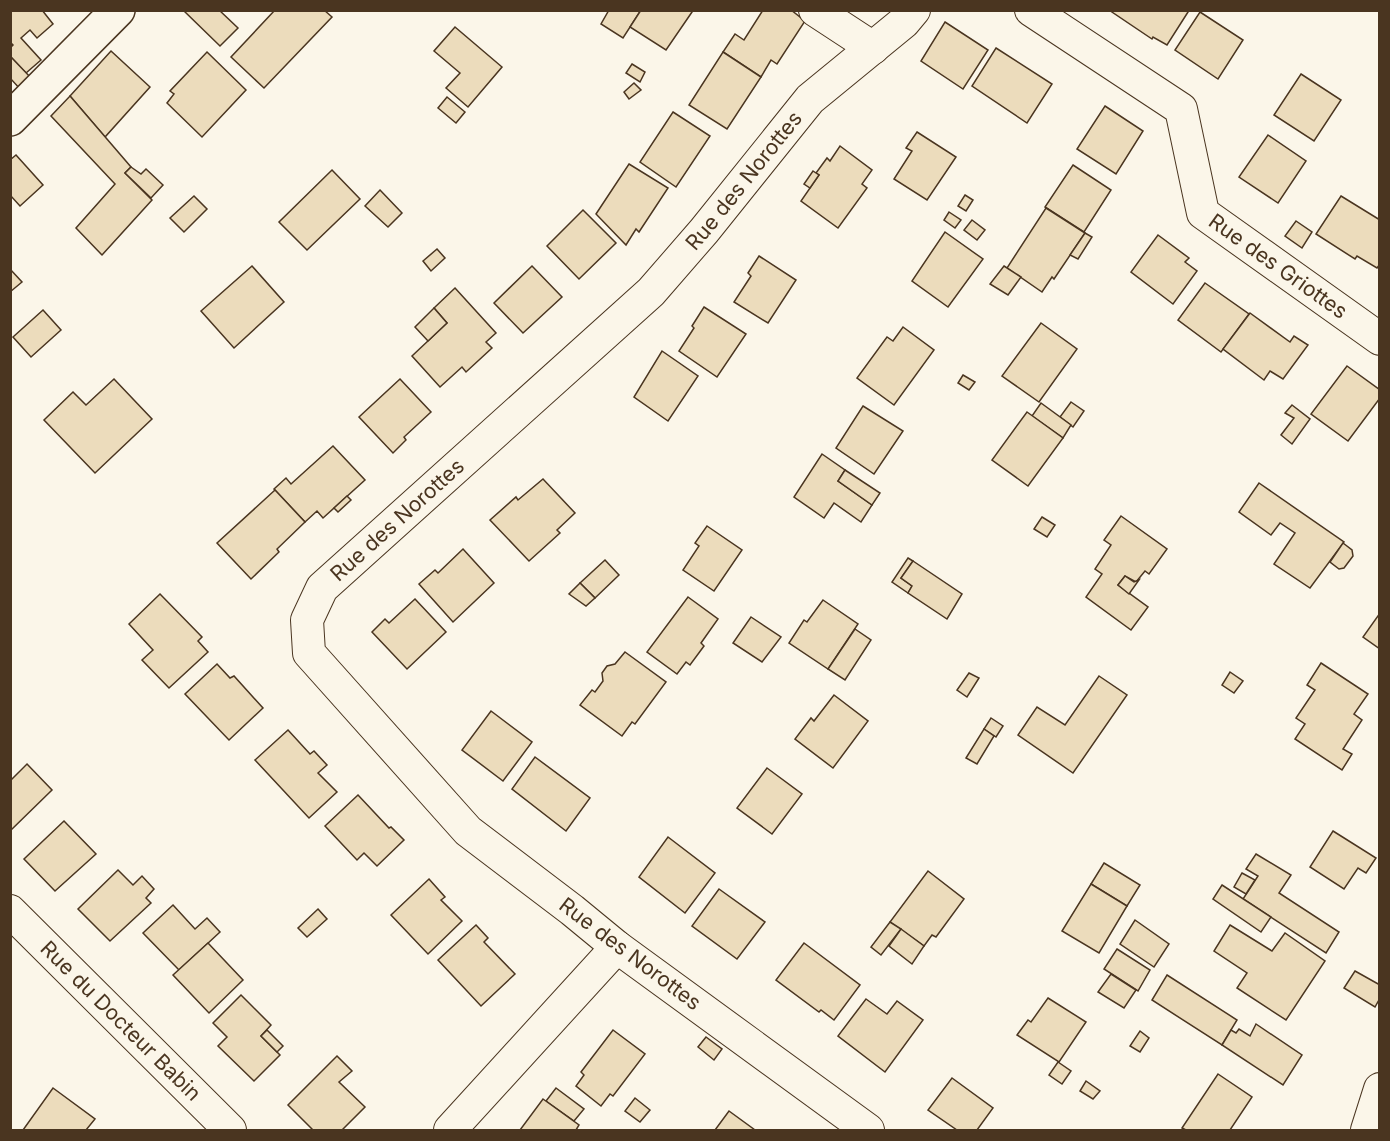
<svg xmlns="http://www.w3.org/2000/svg" width="1390" height="1141" viewBox="0 0 1390 1141" font-family="Inter,sans-serif">
  <style>
    .building { fill: #ecdcbc; stroke: #4a3520; stroke-width: 1.5 }
    .lines { fill: none; stroke-linecap: round; stroke-linejoin: round }
    .street-casing { stroke: #4a3520; stroke-width: 34 }
    .secondary-casing { stroke: #4a3520; stroke-width: 36 }
    .street { stroke: #fbf6e9; stroke-width: 32 }
    .secondary { stroke: #fbf6e9; stroke-width: 33 }
    .labels { text-anchor: middle; stroke-width: 4.5; stroke-linejoin: round; paint-order: stroke }
    .street-label { font-size: 21px; fill: #4a3520; stroke: #fbf6e9 }
  </style>
  <rect width="100%" height="100%" fill="#fbf6e9"/>
  <!-- building -->
  <g class="building">
    <polygon points="10,10 42,10 53,24 37,38 30,30 21,38 41,60 26,73 10,56 10,48 13,45 10,42"/>
    <polygon points="183,10 219,10 238,28 220,46"/>
    <polygon points="275,10 324,10 332,17 264,88 231,57"/>
    <polygon points="609,10 641,10 623,38 601,24"/>
    <polygon points="641,10 690,10 692,12 666,50 630,27"/>
    <polygon points="763,10 791,10 805,21 777,64 771,60 761,77 723,52 735,34 744,40"/>
    <polygon points="1109,10 1186,10 1188,12 1167,45 1153,37 1152,39"/>
    <polygon points="1200,12 1243,40 1218,79 1175,50"/>
    <polygon points="945,22 988,50 963,89 921,61"/>
    <polygon points="455,27 502,67 468,107 446,88 460,73 434,51"/>
    <polygon points="996,48 1052,84 1027,123 972,86"/>
    <polygon points="111,51 150,87 105,137 70,96"/>
    <polygon points="207,52 246,90 202,137 167,103 174,94 170,91"/>
    <polygon points="723,52 761,77 727,129 689,105"/>
    <polygon points="10,56 32,79 21,90 10,78"/>
    <polygon points="632,64 645,72 640,82 626,73"/>
    <polygon points="1301,74 1341,100 1314,141 1274,115"/>
    <polygon points="634,83 641,90 629,99 624,92"/>
    <polygon points="70,96 131,167 125,173 152,200 102,255 76,228 115,184 51,116"/>
    <polygon points="447,97 465,112 456,123 438,108"/>
    <polygon points="1105,106 1143,131 1116,174 1077,149"/>
    <polygon points="673,112 710,136 676,187 640,162"/>
    <polygon points="917,132 956,157 927,200 894,179 912,151 906,148"/>
    <polygon points="1268,135 1306,161 1278,203 1239,177"/>
    <polygon points="840,146 872,170 862,184 867,188 838,228 801,201 819,175 816,173 827,158 830,161"/>
    <polygon points="16,155 43,185 20,206 10,195 10,160"/>
    <polygon points="629,164 668,188 639,232 636,229 626,245 596,214"/>
    <polygon points="1073,165 1111,190 1084,232 1045,207"/>
    <polygon points="131,167 141,174 146,169 163,185 151,198 125,173"/>
    <polygon points="332,170 360,199 307,250 279,222"/>
    <polygon points="813,171 819,175 810,188 804,184"/>
    <polygon points="380,190 402,213 388,227 365,206"/>
    <polygon points="965,195 973,200 966,211 958,206"/>
    <polygon points="194,196 207,209 184,232 170,218"/>
    <polygon points="1341,196 1380,220 1380,264 1377,268 1357,256 1355,259 1316,234"/>
    <polygon points="1046,208 1085,233 1054,279 1052,277 1042,292 1007,268"/>
    <polygon points="583,210 616,243 579,279 547,246"/>
    <polygon points="949,212 961,220 955,228 944,220"/>
    <polygon points="972,220 985,230 977,240 964,230"/>
    <polygon points="1296,221 1312,232 1302,248 1285,236"/>
    <polygon points="945,232 983,259 948,307 912,281"/>
    <polygon points="1085,233 1092,237 1078,259 1070,255"/>
    <polygon points="1158,235 1189,258 1185,262 1197,271 1173,304 1131,272"/>
    <polygon points="437,249 445,258 431,271 423,261"/>
    <polygon points="759,256 796,280 768,323 734,302 751,276 748,273"/>
    <polygon points="252,266 284,302 234,348 201,311"/>
    <polygon points="532,266 562,297 523,333 494,303"/>
    <polygon points="1004,266 1021,277 1008,295 990,284"/>
    <polygon points="10,269 22,282 10,292"/>
    <polygon points="1205,283 1249,314 1221,352 1178,320"/>
    <polygon points="455,288 496,333 486,342 492,348 466,372 462,367 440,387 412,356 447,323 434,308"/>
    <polygon points="704,307 746,334 717,377 679,351 694,328 692,326"/>
    <polygon points="434,308 447,323 428,341 415,327"/>
    <polygon points="43,310 61,330 31,357 13,337"/>
    <polygon points="1250,313 1290,342 1294,336 1308,345 1283,379 1270,371 1264,380 1223,349"/>
    <polygon points="1041,323 1077,349 1039,402 1002,376"/>
    <polygon points="903,327 934,350 894,405 857,378 887,337 893,341"/>
    <polygon points="662,351 698,376 668,421 634,397"/>
    <polygon points="1347,366 1380,390 1380,398 1348,441 1311,414"/>
    <polygon points="963,375 975,382 969,390 958,383"/>
    <polygon points="114,379 152,419 95,473 44,420 73,392 86,405"/>
    <polygon points="400,379 431,412 404,437 406,440 393,453 359,417"/>
    <polygon points="1071,402 1084,411 1073,427 1060,417"/>
    <polygon points="1041,403 1071,425 1063,438 1032,416"/>
    <polygon points="1292,405 1310,419 1292,444 1281,435 1294,418 1285,413"/>
    <polygon points="863,406 903,431 874,474 836,448"/>
    <polygon points="1027,412 1063,438 1028,486 992,460"/>
    <polygon points="333,446 365,480 323,518 317,511 305,522 274,489 286,478 291,484"/>
    <polygon points="822,454 845,470 838,481 872,505 861,522 834,503 824,518 794,497"/>
    <polygon points="845,470 880,493 872,505 838,481"/>
    <polygon points="543,479 575,513 557,530 560,533 529,561 490,520 516,497 518,500"/>
    <polygon points="1259,483 1344,542 1310,588 1274,564 1295,533 1280,523 1271,535 1239,512"/>
    <polygon points="275,490 305,522 277,549 279,552 251,579 217,543"/>
    <polygon points="347,496 351,500 338,512 334,508"/>
    <polygon points="1121,516 1167,549 1149,574 1145,571 1136,582 1125,576 1118,585 1148,607 1131,630 1086,597 1102,574 1095,569 1111,545 1104,540"/>
    <polygon points="1042,517 1055,525 1047,537 1034,529"/>
    <polygon points="707,526 742,550 714,591 683,570 699,546 695,543"/>
    <polygon points="1343,543 1352,550 1353,556 1344,568 1339,569 1330,562"/>
    <polygon points="463,549 494,583 453,622 419,584 435,570 438,573"/>
    <polygon points="908,558 913,561 901,578 912,586 908,593 892,582"/>
    <polygon points="605,560 619,575 595,598 580,583"/>
    <polygon points="913,561 962,594 947,619 908,593 912,586 901,578"/>
    <polygon points="1125,576 1134,582 1139,580 1129,594 1118,585"/>
    <polygon points="580,583 595,598 586,606 569,594"/>
    <polygon points="160,594 202,637 198,641 208,652 169,688 142,660 153,650 129,624"/>
    <polygon points="688,597 718,619 701,643 704,646 690,665 686,662 677,674 647,652"/>
    <polygon points="415,599 446,632 407,669 372,632 385,619 389,623"/>
    <polygon points="823,600 858,624 828,669 789,643 804,620 807,622"/>
    <polygon points="1380,613 1380,649 1363,637"/>
    <polygon points="751,617 781,637 762,662 733,643"/>
    <polygon points="855,629 871,640 845,680 828,669"/>
    <polygon points="625,652 666,682 635,724 632,722 622,736 580,705 592,690 595,692 603,681 602,673 607,666 615,664"/>
    <polygon points="1321,663 1368,694 1354,714 1362,720 1343,749 1352,754 1342,770 1295,739 1305,724 1296,718 1315,690 1307,685"/>
    <polygon points="217,664 230,678 234,676 263,708 229,740 185,694"/>
    <polygon points="1230,672 1243,681 1234,693 1222,685"/>
    <polygon points="969,673 979,678 967,697 957,690"/>
    <polygon points="1099,676 1127,695 1073,773 1018,735 1037,707 1065,725"/>
    <polygon points="834,695 868,721 833,768 795,739 811,718 814,721"/>
    <polygon points="491,711 532,742 503,781 462,750"/>
    <polygon points="991,718 1003,726 996,737 984,729"/>
    <polygon points="984,729 994,736 977,764 966,758"/>
    <polygon points="288,730 310,754 314,751 327,765 318,773 337,792 309,818 255,760"/>
    <polygon points="535,757 590,798 566,831 512,789"/>
    <polygon points="27,764 52,790 10,831 10,781"/>
    <polygon points="767,768 802,794 772,834 737,808"/>
    <polygon points="358,795 389,828 391,827 404,840 377,866 364,853 357,860 325,826"/>
    <polygon points="64,821 96,854 55,891 24,859"/>
    <polygon points="1333,831 1376,858 1366,873 1358,868 1344,889 1310,867"/>
    <polygon points="668,837 715,873 685,913 639,877"/>
    <polygon points="1256,854 1291,875 1279,893 1339,932 1326,953 1243,899 1258,876 1246,869"/>
    <polygon points="1104,863 1140,885 1127,906 1091,884"/>
    <polygon points="118,870 133,885 142,876 154,889 146,898 151,903 110,941 78,909"/>
    <polygon points="928,871 964,899 936,937 932,935 924,946 890,922"/>
    <polygon points="1242,873 1255,880 1246,894 1234,887"/>
    <polygon points="429,879 445,897 441,900 462,921 428,954 391,915"/>
    <polygon points="1091,884 1127,906 1099,953 1062,931"/>
    <polygon points="1222,885 1271,917 1261,932 1213,899"/>
    <polygon points="719,889 765,922 737,959 692,926"/>
    <polygon points="173,905 195,929 207,918 220,932 179,970 143,933"/>
    <polygon points="318,909 327,919 307,937 298,928"/>
    <polygon points="1135,920 1169,944 1154,967 1120,944"/>
    <polygon points="890,922 901,929 881,955 871,947"/>
    <polygon points="476,925 488,938 484,942 515,974 481,1006 438,960"/>
    <polygon points="1230,925 1272,951 1285,933 1325,961 1286,1020 1237,988 1247,973 1214,951"/>
    <polygon points="901,929 924,946 912,964 889,946"/>
    <polygon points="208,943 243,980 209,1013 173,975"/>
    <polygon points="804,943 860,985 834,1020 821,1010 819,1012 776,980"/>
    <polygon points="1117,949 1150,970 1138,991 1104,969"/>
    <polygon points="1355,971 1380,985 1380,998 1375,1007 1344,988"/>
    <polygon points="1111,974 1136,990 1124,1008 1098,992"/>
    <polygon points="1167,975 1237,1020 1222,1045 1152,1000"/>
    <polygon points="241,995 271,1025 261,1036 280,1055 254,1081 218,1046 227,1037 213,1023"/>
    <polygon points="1048,998 1086,1022 1059,1062 1017,1035 1028,1020 1031,1022"/>
    <polygon points="866,999 887,1014 897,1001 923,1020 885,1072 838,1036"/>
    <polygon points="1256,1024 1302,1055 1283,1085 1222,1045 1231,1030 1236,1033 1239,1029 1250,1036"/>
    <polygon points="267,1030 283,1046 277,1052 261,1036"/>
    <polygon points="613,1030 645,1054 613,1096 610,1094 601,1106 576,1086 584,1075 581,1072"/>
    <polygon points="1140,1031 1149,1038 1140,1052 1130,1046"/>
    <polygon points="706,1037 722,1049 714,1060 698,1047"/>
    <polygon points="337,1056 352,1071 339,1082 365,1107 342,1130 313,1130 288,1105"/>
    <polygon points="1058,1062 1071,1071 1062,1084 1049,1075"/>
    <polygon points="1218,1074 1252,1097 1230,1130 1186,1130 1182,1128"/>
    <polygon points="952,1078 993,1108 977,1130 957,1130 928,1110"/>
    <polygon points="1086,1081 1100,1091 1093,1099 1080,1091"/>
    <polygon points="53,1088 95,1119 86,1130 23,1130"/>
    <polygon points="556,1088 584,1109 574,1121 546,1101"/>
    <polygon points="635,1098 650,1110 640,1122 625,1111"/>
    <polygon points="543,1099 579,1125 576,1130 520,1130"/>
    <polygon points="729,1111 755,1130 715,1130"/>
  </g>
  <g class="lines">
    <defs>
      <g id="street">
        <polyline points="815,10 873,48"/>
        <path id="s1" d="M1031,10L1181,109L1203,213L1380,339"/>
        <path id="s2" d="M10,911L230,1130"/>
        <polyline points="450,1130 617,947"/>
        <path id="s3" d="M868,1130L617,947L572,910L468,831L309,653L307,620L322,588L651,292L704,231L810,99L904,22L914,10"/>
        <polyline points="1367,1130 1380,1089"/>
      </g>
      <polyline id="secondary" points="10,119 118,10"/>
    </defs>
    <!-- street casing -->
    <use href="#street" class="street-casing"/>
    <!-- secondary casing -->
    <use href="#secondary" class="secondary-casing"/>
    <!-- street -->
    <use href="#street" class="street"/>
    <!-- secondary -->
    <use href="#secondary" class="secondary"/>
  </g>
  <g class="labels">
    <!-- street labels -->
    <g class="street-label">
      <text dy="7" stroke="none"><textPath href="#s3" startOffset="1394">Rue des Norottes</textPath></text>
      <text dy="7" stroke="none"><textPath href="#s1" startOffset="378">Rue des Griottes</textPath></text>
      <text dy="7" stroke="none"><textPath href="#s3" startOffset="908">Rue des Norottes</textPath></text>
      <text transform="translate(630 954) rotate(37)" y="7">Rue des Norottes</text>
      <text dy="7" stroke="none"><textPath href="#s2" startOffset="156">Rue du Docteur Babin</textPath></text>
    </g>
  </g>
  <!-- border -->
  <rect width="1390" height="1141" fill="none" stroke="#4a3520" stroke-width="24"/>
</svg>
